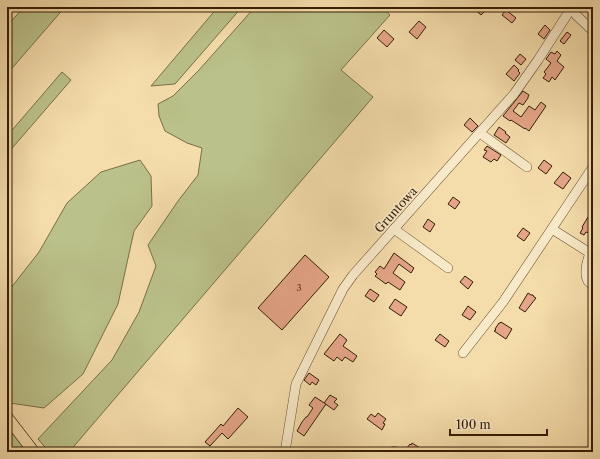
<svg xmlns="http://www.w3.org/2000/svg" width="600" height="459" viewBox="0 0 600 459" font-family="'Libre Caslon Text',serif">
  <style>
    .green { fill: #bbc18a; stroke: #786f48 }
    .building { fill: #e5a588; stroke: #341d07 }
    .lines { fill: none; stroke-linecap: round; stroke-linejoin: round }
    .minor-casing { stroke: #644d30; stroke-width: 10 }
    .major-casing { stroke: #341d07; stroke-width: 12 }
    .minor { stroke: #f8e9c8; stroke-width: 9 }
    .major { stroke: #f5ddab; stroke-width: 11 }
    .labels { text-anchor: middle; stroke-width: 3; stroke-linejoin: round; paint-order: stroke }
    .number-label { font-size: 10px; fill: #603f27 }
    .street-label { font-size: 12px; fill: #341d07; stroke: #f8e9c8 }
  </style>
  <rect width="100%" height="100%" fill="#f5ddab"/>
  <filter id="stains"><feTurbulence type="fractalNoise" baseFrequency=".005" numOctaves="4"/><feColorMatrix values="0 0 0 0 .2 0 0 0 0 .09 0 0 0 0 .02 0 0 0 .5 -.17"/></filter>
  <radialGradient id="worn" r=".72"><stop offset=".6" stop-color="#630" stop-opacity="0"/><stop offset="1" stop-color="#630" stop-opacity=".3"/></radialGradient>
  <!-- green -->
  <g class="green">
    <polygon points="24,7 65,7 7,74 7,26"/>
    <polygon points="218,7 242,7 175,84 151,86"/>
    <polygon points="255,7 381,7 390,15 341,70 373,97 69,452 49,452 38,439 112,360 139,312 156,266 148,245 178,201 198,175 202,148 187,143 165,131 159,116 158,104 173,96 199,70"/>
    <polygon points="62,72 71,80 7,154 7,136"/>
    <polygon points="140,160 151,176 152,206 134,231 118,304 83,374 44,408 10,403 7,399 7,293 39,252 67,203 101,172"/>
    <polygon points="7,423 30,452 7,452"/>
  </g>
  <!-- building -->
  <g class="building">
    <polygon points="472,7 489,7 481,15"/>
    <polygon points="506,10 516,18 512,23 502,15"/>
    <polygon points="419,21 426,27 417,39 409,32"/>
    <polygon points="545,25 550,30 544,39 538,34"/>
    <polygon points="384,30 394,39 387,47 377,38"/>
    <polygon points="567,32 571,35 564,44 560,41"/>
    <polygon points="557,51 561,55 557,61 564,67 555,80 552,77 549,82 543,78 546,74 544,72 551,63 546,59 551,52 555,54"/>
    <polygon points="520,54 526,59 521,65 515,60"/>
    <polygon points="514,65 519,70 518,71 520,73 514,81 506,74"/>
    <polygon points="523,91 529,95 528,97 528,98 523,105 519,103 513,111 521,117 529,106 535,110 541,102 546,106 529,131 525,128 525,129 511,120 510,121 503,116"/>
    <polygon points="470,118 478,126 472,132 464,125"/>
    <polygon points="499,127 506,132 505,133 510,137 506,143 494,135"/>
    <polygon points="487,146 501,155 497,161 494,159 491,162 483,157 487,151 484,150"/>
    <polygon points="544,160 552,166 546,174 538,168"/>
    <polygon points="563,172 571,178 563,189 554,183"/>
    <polygon points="453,197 460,202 455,209 448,204"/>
    <polygon points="588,217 593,220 593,234 590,232 589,233 586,232 584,235 580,233 583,228 582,227"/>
    <polygon points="428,219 435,224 430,232 423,227"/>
    <polygon points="523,228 530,233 524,241 517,236"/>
    <polygon points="394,253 414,268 411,273 399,264 393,273 405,282 400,290 388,282 386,284 375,276 377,274 375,272 380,266 384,269"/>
    <polygon points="305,255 329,277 282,330 258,308"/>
    <polygon points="465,276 473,282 468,289 460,282"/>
    <polygon points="370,289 379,295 374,302 365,296"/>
    <polygon points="528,293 531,295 533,295 534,297 536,298 525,312 519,308"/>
    <polygon points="395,299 407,307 401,316 389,308"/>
    <polygon points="468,306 476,312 470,320 462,315"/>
    <polygon points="501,322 512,329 506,339 494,331 496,330 495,329 499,323 500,323"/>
    <polygon points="340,334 347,340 343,346 357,356 353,362 345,357 342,361 337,357 334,361 324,354"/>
    <polygon points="440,334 449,341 445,347 435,340"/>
    <polygon points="309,373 319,380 316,385 312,382 310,385 304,380"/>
    <polygon points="330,395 337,399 334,402 338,405 334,410 324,403"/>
    <polygon points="315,397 326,404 304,436 297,431 302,422 306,417 307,417 313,408 309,405"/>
    <polygon points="238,408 248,417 228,439 222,433 210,446 205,442 221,424 223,426"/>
    <polygon points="378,413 386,419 383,423 385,424 382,430 367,419 371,414 375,417"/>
    <polygon points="412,443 420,448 417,452 406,452 408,450 406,449 410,444 411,445"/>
  </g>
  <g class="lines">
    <defs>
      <g id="minor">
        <polyline points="572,7 576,15 593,31"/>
        <polyline points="480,133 527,167"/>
        <polyline points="394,229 448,268"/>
        <polyline points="552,229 590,253"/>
        <path d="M592,249C588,257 583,273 588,281C589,282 592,285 593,286"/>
        <polyline points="463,353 503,302 593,167"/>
        <polyline points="285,452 296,384 343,289 353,275 514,94 538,60 572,7"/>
        <polyline points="393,452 394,451"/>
      </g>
      <polyline id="major" points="7,417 34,452"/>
    </defs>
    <!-- minor casing -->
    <use href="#minor" class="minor-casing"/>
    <!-- major casing -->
    <use href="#major" class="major-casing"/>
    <!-- minor -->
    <use href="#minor" class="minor"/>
    <!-- major -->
    <use href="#major" class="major"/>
  </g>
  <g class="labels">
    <!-- number labels -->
    <g class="number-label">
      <text x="299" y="291">3</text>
    </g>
    <!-- street labels -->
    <g class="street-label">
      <text transform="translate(396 210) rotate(-48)" y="4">Gruntowa</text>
    </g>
  </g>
  <!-- margin -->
  <rect width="600" height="459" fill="none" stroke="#f5ddab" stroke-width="24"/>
  <rect x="8" y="8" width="584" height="443" fill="none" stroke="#341d07" stroke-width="2"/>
  <rect x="12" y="12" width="576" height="435" fill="none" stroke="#341d07"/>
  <!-- scale -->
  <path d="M450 429v6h97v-6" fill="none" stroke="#341d07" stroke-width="2"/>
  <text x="456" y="429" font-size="12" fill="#341d07" stroke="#f8e9c8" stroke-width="3" paint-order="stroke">100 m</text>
  <rect width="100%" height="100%" filter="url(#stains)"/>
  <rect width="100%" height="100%" fill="url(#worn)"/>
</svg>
